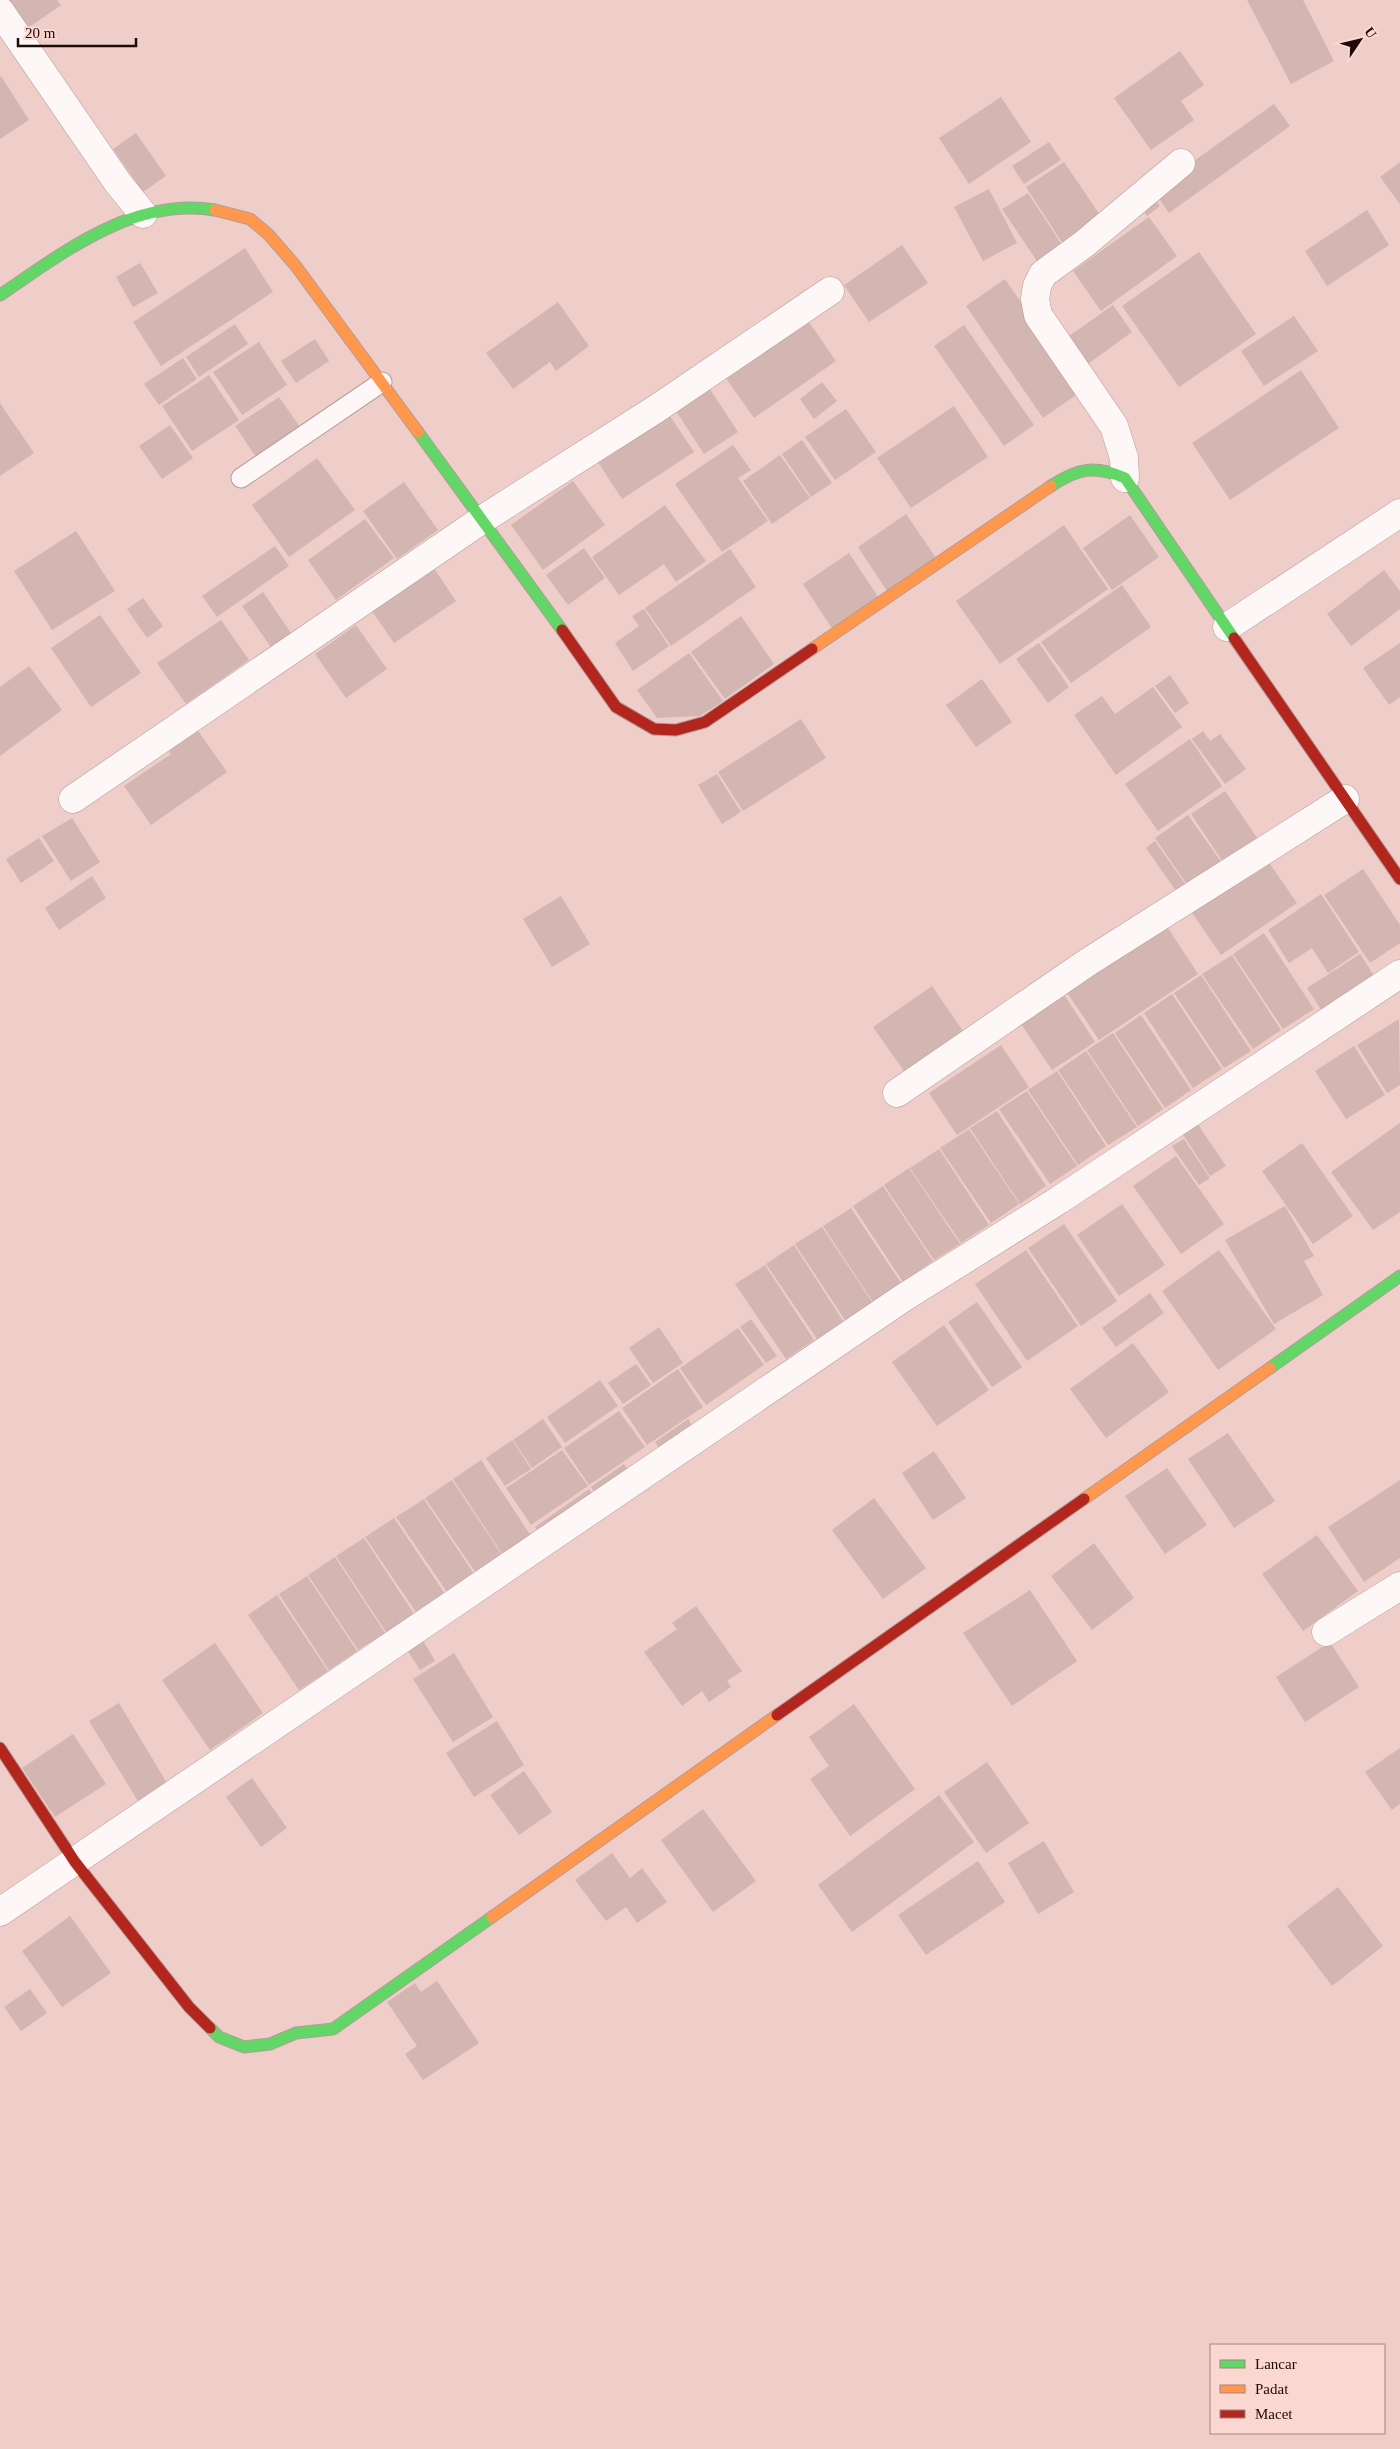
<svg xmlns="http://www.w3.org/2000/svg" width="1400" height="2449" viewBox="0 0 1400 2449" font-family="'Times New Roman',serif">
  <style>
    .building { fill: #d3b6b1 }
    .lines { fill: none; stroke-linecap: round; stroke-linejoin: round }
    .lane-casing { stroke: #b59c98; stroke-width: 21 }
    .street-casing { stroke: #b59c98; stroke-width: 29 }
    .fast-casing { stroke: #b59c98; stroke-width: 13 }
    .slow-casing { stroke: #b59c98; stroke-width: 13 }
    .jam-casing { stroke: #b59c98; stroke-width: 13 }
    .lane { stroke: #fdf8f7; stroke-width: 19 }
    .street { stroke: #fdf8f7; stroke-width: 28 }
    .fast { stroke: #63d668; stroke-width: 11 }
    .slow { stroke: #ff974d; stroke-width: 11 }
    .jam { stroke: #b3261e; stroke-width: 11 }
  </style>
  <rect width="100%" height="100%" fill="#efcec9"/>
  <!-- building -->
  <g class="building">
    <polygon points="0,0 57,0 61,5 21,33"/>
    <polygon points="1247,0 1303,0 1334,61 1291,84"/>
    <polygon points="1180,51 1204,85 1181,101 1194,120 1151,150 1114,98"/>
    <polygon points="1,76 29,120 0,139 0,77"/>
    <polygon points="1001,97 1031,142 969,184 939,138"/>
    <polygon points="1274,104 1290,126 1169,213 1153,190"/>
    <polygon points="136,133 166,176 143,192 113,149"/>
    <polygon points="1049,142 1061,160 1024,184 1012,166"/>
    <polygon points="1064,162 1102,218 1063,244 1026,187"/>
    <polygon points="1400,162 1400,204 1380,177"/>
    <polygon points="989,189 1017,243 983,261 954,207"/>
    <polygon points="1028,193 1062,245 1037,261 1002,209"/>
    <polygon points="1151,194 1160,206 1147,216 1138,202"/>
    <polygon points="1367,210 1389,245 1327,286 1305,251"/>
    <polygon points="1149,217 1177,256 1101,311 1073,271"/>
    <polygon points="902,245 928,283 869,322 844,285"/>
    <polygon points="245,248 273,292 161,366 133,322"/>
    <polygon points="1199,252 1256,334 1179,387 1122,306"/>
    <polygon points="140,263 158,293 133,307 116,277"/>
    <polygon points="1005,279 1082,391 1043,418 966,306"/>
    <polygon points="558,302 589,346 556,371 550,362 513,389 486,353"/>
    <polygon points="1113,305 1132,332 1085,366 1065,339"/>
    <polygon points="1294,316 1318,351 1264,386 1241,351"/>
    <polygon points="807,319 836,361 754,418 725,377"/>
    <polygon points="235,324 248,344 199,377 186,357"/>
    <polygon points="964,325 1034,425 1004,446 934,346"/>
    <polygon points="315,339 329,361 296,383 281,361"/>
    <polygon points="259,342 287,385 242,415 213,372"/>
    <polygon points="183,358 197,379 159,405 144,384"/>
    <polygon points="1301,370 1339,428 1230,500 1192,443"/>
    <polygon points="209,375 239,420 192,451 162,406"/>
    <polygon points="822,382 837,401 814,419 800,399"/>
    <polygon points="710,389 738,432 704,454 676,411"/>
    <polygon points="279,397 300,427 256,457 235,426"/>
    <polygon points="0,403 34,453 0,476"/>
    <polygon points="954,406 988,457 911,508 877,458"/>
    <polygon points="846,409 876,452 835,480 805,437"/>
    <polygon points="666,410 694,452 622,499 594,456"/>
    <polygon points="170,425 193,458 162,479 139,446"/>
    <polygon points="802,440 832,483 811,497 782,454"/>
    <polygon points="733,445 751,470 738,478 768,521 722,552 675,484"/>
    <polygon points="780,455 810,498 772,524 743,481"/>
    <polygon points="317,458 355,510 289,557 252,505"/>
    <polygon points="573,481 605,525 543,570 511,525"/>
    <polygon points="404,482 438,530 397,559 363,511"/>
    <polygon points="665,505 706,561 676,582 664,564 619,595 592,557"/>
    <polygon points="906,514 936,558 887,591 858,547"/>
    <polygon points="1130,515 1159,557 1112,590 1083,548"/>
    <polygon points="365,519 394,558 336,600 308,560"/>
    <polygon points="1064,525 1108,589 1000,664 956,601"/>
    <polygon points="76,531 115,591 52,630 14,571"/>
    <polygon points="275,546 289,566 217,617 202,596"/>
    <polygon points="584,548 605,578 568,605 546,575"/>
    <polygon points="730,549 756,587 671,646 645,608"/>
    <polygon points="849,553 879,598 833,630 803,584"/>
    <polygon points="429,561 456,601 394,643 367,604"/>
    <polygon points="1384,570 1400,591 1400,609 1351,646 1327,614"/>
    <polygon points="1122,585 1151,627 1071,683 1041,642"/>
    <polygon points="263,592 293,636 273,650 242,606"/>
    <polygon points="143,598 163,626 147,638 127,609"/>
    <polygon points="644,609 669,646 633,671 615,643 639,626 632,616"/>
    <polygon points="100,615 141,673 91,707 51,648"/>
    <polygon points="741,616 774,664 725,699 691,652"/>
    <polygon points="221,620 249,660 186,704 157,663"/>
    <polygon points="356,625 387,669 346,698 315,654"/>
    <polygon points="1039,643 1069,687 1048,703 1016,659"/>
    <polygon points="1400,643 1400,697 1389,705 1363,668"/>
    <polygon points="689,653 723,701 700,716 657,718 637,690"/>
    <polygon points="29,666 62,710 0,756 0,687"/>
    <polygon points="1170,675 1189,703 1175,713 1155,686"/>
    <polygon points="982,679 1012,722 976,747 946,705"/>
    <polygon points="1153,687 1182,727 1116,775 1074,715 1102,696 1115,714"/>
    <polygon points="801,719 826,758 743,811 718,772"/>
    <polygon points="196,728 227,772 151,825 124,786 171,754 166,748"/>
    <polygon points="1203,731 1210,741 1220,734 1246,769 1225,784 1192,739"/>
    <polygon points="1190,739 1222,786 1158,831 1125,784"/>
    <polygon points="717,774 741,812 722,824 698,785"/>
    <polygon points="1225,791 1258,839 1223,862 1191,814"/>
    <polygon points="1188,815 1222,863 1188,886 1155,838"/>
    <polygon points="72,818 100,862 71,881 42,836"/>
    <polygon points="39,838 54,861 21,883 6,859"/>
    <polygon points="1155,841 1186,885 1176,891 1146,848"/>
    <polygon points="1268,861 1297,903 1221,955 1186,904"/>
    <polygon points="1363,869 1400,925 1400,943 1370,963 1324,895"/>
    <polygon points="92,876 106,898 59,930 45,908"/>
    <polygon points="1321,894 1359,952 1328,973 1312,948 1289,963 1268,930"/>
    <polygon points="561,896 590,944 552,967 523,919"/>
    <polygon points="1166,925 1198,974 1099,1040 1066,991"/>
    <polygon points="1264,933 1314,1009 1283,1029 1233,954"/>
    <polygon points="1360,954 1375,977 1322,1011 1307,988"/>
    <polygon points="1232,955 1281,1030 1253,1049 1202,974"/>
    <polygon points="1201,975 1251,1051 1224,1068 1174,993"/>
    <polygon points="932,986 965,1034 906,1074 873,1027"/>
    <polygon points="1172,994 1222,1069 1193,1088 1144,1013"/>
    <polygon points="1065,996 1095,1042 1052,1070 1021,1024"/>
    <polygon points="1141,1015 1191,1090 1165,1108 1115,1033"/>
    <polygon points="1399,1019 1400,1085 1387,1093 1357,1045"/>
    <polygon points="1113,1033 1163,1109 1138,1126 1087,1050"/>
    <polygon points="1001,1045 1029,1087 957,1135 929,1093"/>
    <polygon points="1354,1046 1385,1095 1346,1119 1315,1071"/>
    <polygon points="1086,1051 1137,1127 1108,1145 1058,1070"/>
    <polygon points="1057,1071 1106,1146 1078,1165 1028,1090"/>
    <polygon points="1027,1091 1077,1166 1050,1184 999,1109"/>
    <polygon points="997,1111 1046,1186 1020,1204 970,1128"/>
    <polygon points="1197,1123 1226,1166 1210,1176 1182,1133"/>
    <polygon points="1400,1123 1400,1212 1373,1230 1331,1172"/>
    <polygon points="969,1129 1019,1204 991,1223 940,1148"/>
    <polygon points="1184,1139 1210,1178 1199,1185 1172,1146"/>
    <polygon points="1302,1143 1353,1216 1313,1244 1262,1171"/>
    <polygon points="939,1149 989,1225 961,1243 910,1168"/>
    <polygon points="1176,1156 1224,1224 1181,1254 1133,1186"/>
    <polygon points="909,1168 960,1244 934,1260 884,1185"/>
    <polygon points="883,1186 933,1261 903,1282 853,1206"/>
    <polygon points="1122,1204 1165,1265 1119,1296 1077,1235"/>
    <polygon points="1285,1206 1314,1256 1304,1261 1323,1295 1274,1324 1225,1240"/>
    <polygon points="851,1208 901,1283 873,1302 823,1226"/>
    <polygon points="1064,1224 1117,1301 1081,1326 1028,1248"/>
    <polygon points="822,1227 872,1302 845,1320 795,1244"/>
    <polygon points="794,1245 843,1321 817,1339 766,1264"/>
    <polygon points="1026,1250 1078,1326 1027,1361 975,1284"/>
    <polygon points="1219,1250 1276,1329 1218,1370 1162,1291"/>
    <polygon points="765,1265 814,1340 786,1359 735,1284"/>
    <polygon points="1150,1293 1164,1313 1116,1347 1102,1328"/>
    <polygon points="977,1302 1022,1367 992,1387 948,1322"/>
    <polygon points="751,1319 777,1356 766,1363 740,1327"/>
    <polygon points="944,1325 989,1390 937,1426 892,1362"/>
    <polygon points="659,1327 683,1363 653,1383 629,1348"/>
    <polygon points="738,1328 764,1365 706,1405 680,1368"/>
    <polygon points="1133,1343 1169,1392 1106,1438 1070,1389"/>
    <polygon points="636,1364 651,1385 623,1404 608,1383"/>
    <polygon points="678,1369 703,1407 647,1445 622,1408"/>
    <polygon points="600,1380 618,1406 565,1443 547,1417"/>
    <polygon points="619,1411 645,1447 589,1485 564,1448"/>
    <polygon points="543,1419 562,1447 532,1468 513,1440"/>
    <polygon points="688,1419 698,1434 665,1457 655,1442"/>
    <polygon points="1228,1433 1275,1501 1234,1528 1188,1459"/>
    <polygon points="512,1440 531,1469 505,1486 486,1458"/>
    <polygon points="562,1450 588,1486 531,1525 506,1488"/>
    <polygon points="934,1451 966,1498 933,1520 902,1473"/>
    <polygon points="481,1460 531,1536 503,1555 453,1479"/>
    <polygon points="624,1464 632,1476 600,1499 591,1487"/>
    <polygon points="1167,1468 1207,1525 1165,1554 1125,1496"/>
    <polygon points="452,1480 502,1555 476,1573 425,1498"/>
    <polygon points="1400,1480 1400,1558 1364,1582 1328,1527"/>
    <polygon points="589,1489 597,1501 543,1538 535,1527"/>
    <polygon points="874,1498 926,1568 883,1599 832,1530"/>
    <polygon points="424,1499 474,1574 447,1592 396,1517"/>
    <polygon points="394,1518 445,1594 416,1612 365,1537"/>
    <polygon points="1317,1535 1358,1591 1303,1631 1262,1574"/>
    <polygon points="364,1538 414,1614 386,1632 336,1556"/>
    <polygon points="1094,1543 1134,1598 1092,1630 1051,1576"/>
    <polygon points="335,1557 385,1633 358,1650 308,1575"/>
    <polygon points="307,1576 357,1651 329,1670 279,1594"/>
    <polygon points="1030,1590 1077,1661 1012,1706 963,1633"/>
    <polygon points="277,1595 328,1671 299,1690 248,1615"/>
    <polygon points="696,1606 742,1671 727,1681 731,1687 709,1702 702,1691 682,1706 644,1652 677,1629 672,1623"/>
    <polygon points="420,1635 435,1661 420,1670 404,1645"/>
    <polygon points="1330,1642 1359,1687 1305,1722 1276,1677"/>
    <polygon points="215,1643 263,1713 210,1750 162,1680"/>
    <polygon points="454,1653 493,1717 453,1742 413,1679"/>
    <polygon points="119,1703 167,1783 138,1801 89,1721"/>
    <polygon points="854,1704 915,1789 850,1836 810,1779 829,1766 809,1737"/>
    <polygon points="497,1721 524,1765 474,1797 446,1753"/>
    <polygon points="73,1734 106,1784 55,1817 22,1768"/>
    <polygon points="1400,1748 1400,1804 1392,1810 1365,1772"/>
    <polygon points="987,1762 1029,1823 986,1853 944,1792"/>
    <polygon points="524,1771 552,1812 519,1835 490,1795"/>
    <polygon points="252,1778 287,1828 261,1847 226,1797"/>
    <polygon points="939,1795 974,1842 852,1932 818,1885"/>
    <polygon points="703,1809 756,1881 713,1912 661,1840"/>
    <polygon points="1044,1841 1074,1892 1038,1914 1008,1863"/>
    <polygon points="612,1853 630,1878 642,1868 667,1902 637,1923 626,1907 606,1921 575,1880"/>
    <polygon points="978,1861 1005,1902 926,1955 898,1915"/>
    <polygon points="1338,1887 1383,1946 1332,1986 1287,1926"/>
    <polygon points="70,1916 111,1973 62,2007 22,1951"/>
    <polygon points="437,1981 479,2043 423,2080 405,2054 417,2046 387,2002 415,1983 421,1992"/>
    <polygon points="30,1989 47,2013 21,2031 4,2007"/>
  </g>
  <g class="lines">
    <defs>
      <polyline id="lane" points="241,478 382,382"/>
      <g id="street">
        <polyline points="0,11 118,183 143,214"/>
        <polyline points="1125,478 1124,458 1114,426 1038,315 1035,299 1037,286 1043,274 1084,244 1181,163"/>
        <polyline points="1227,627 1400,513"/>
        <polyline points="73,799 483,519 656,409 830,291"/>
        <polyline points="897,1093 1088,962 1345,799"/>
        <polyline points="1326,1632 1400,1586"/>
        <polyline points="0,1912 903,1298 1059,1200 1400,974"/>
      </g>
      <g id="fast">
        <path d="M0,295C64,252 133,197 215,210"/>
        <polyline points="418,432 562,630"/>
        <path d="M1051,486C1078,468 1095,465 1125,478L1234,638"/>
        <polyline points="1270,1368 1400,1276"/>
        <polyline points="210,2028 219,2037 244,2047 270,2044 296,2033 333,2029 492,1917"/>
      </g>
      <g id="slow">
        <polyline points="215,210 250,219 268,234 295,265 418,432"/>
        <polyline points="812,649 1051,486"/>
        <polyline points="1084,1499 1270,1368"/>
        <polyline points="492,1917 777,1715"/>
      </g>
      <g id="jam">
        <polyline points="562,630 616,707 654,729 676,730 705,722 812,649"/>
        <polyline points="1234,638 1400,879"/>
        <polyline points="777,1715 1084,1499"/>
        <polyline points="0,1748 75,1862 189,2007 210,2028"/>
      </g>
    </defs>
    <!-- lane casing -->
    <use href="#lane" class="lane-casing"/>
    <!-- street casing -->
    <use href="#street" class="street-casing"/>
    <!-- fast casing -->
    <use href="#fast" class="fast-casing"/>
    <!-- slow casing -->
    <use href="#slow" class="slow-casing"/>
    <!-- jam casing -->
    <use href="#jam" class="jam-casing"/>
    <!-- lane -->
    <use href="#lane" class="lane"/>
    <!-- street -->
    <use href="#street" class="street"/>
    <!-- fast -->
    <use href="#fast" class="fast"/>
    <!-- slow -->
    <use href="#slow" class="slow"/>
    <!-- jam -->
    <use href="#jam" class="jam"/>
  </g>
  <!-- legend -->
  <rect x="1210" y="2344" width="175" height="90" fill="#fbd7d1" stroke="#a38581"/>
  <rect x="1220" y="2360" width="25" height="8" fill="#63d668" stroke="#a38581"/>
  <text x="1255" y="2369" font-size="15" fill="#1e0a08">Lancar</text>
  <rect x="1220" y="2385" width="25" height="8" fill="#ff974d" stroke="#a38581"/>
  <text x="1255" y="2394" font-size="15" fill="#1e0a08">Padat</text>
  <rect x="1220" y="2410" width="25" height="8" fill="#b3261e" stroke="#a38581"/>
  <text x="1255" y="2419" font-size="15" fill="#1e0a08">Macet</text>
  <!-- north arrow -->
  <g transform="translate(1360 40) rotate(55)" stroke="#fbd7d1" stroke-width="4" paint-order="stroke">
  <path d="M0-4L9 19L0 12L-9 19Z" fill="#1e0a08"/>
  <text y="-8" font-size="14" font-weight="bold" text-anchor="middle" fill="#1e0a08">U</text>
  </g>
  <!-- scale -->
  <path d="M18 38v8h118v-8" fill="none" stroke="#1e0a08" stroke-width="2.5"/>
  <text x="25" y="38" font-size="15" fill="#1e0a08" stroke="#fbd7d1" stroke-width="4" paint-order="stroke">20 m</text>
</svg>
